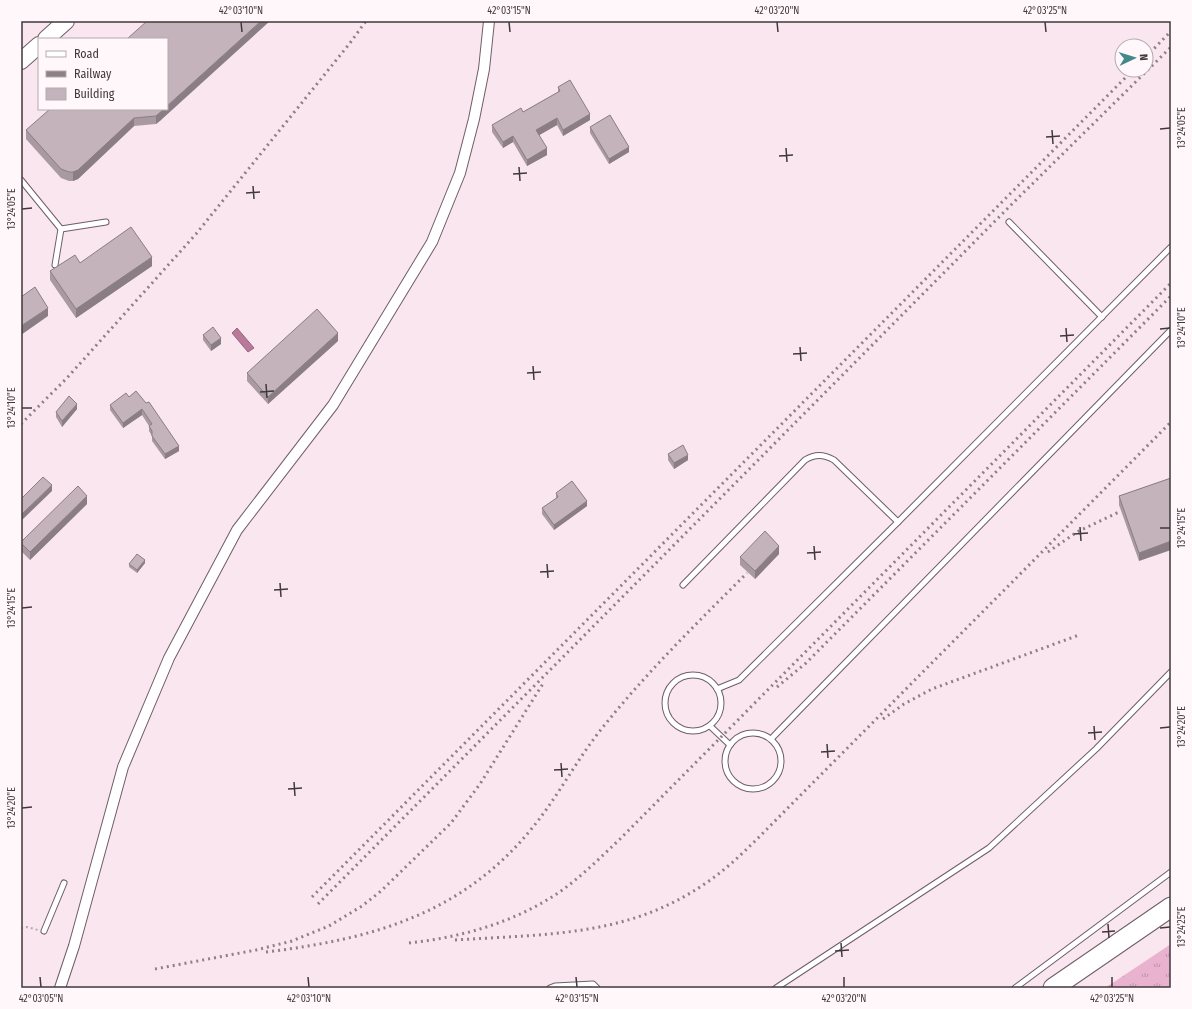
<svg xmlns="http://www.w3.org/2000/svg" width="1192" height="1009" viewBox="0 0 1192 1009" font-family="'Fira Sans Condensed',sans-serif">
  <style>
    .grass { fill: url(#grass-tufts) }
    .water { fill: #b8799b; stroke: #94667e }
    .lines { fill: none; stroke-linecap: round; stroke-linejoin: round }
    .lane-casing { stroke: #6f5e66; stroke-width: 7 }
    .street-casing { stroke: #6f5e66; stroke-width: 12 }
    .primary-casing { stroke: #6f5e66; stroke-width: 18 }
    .highway-casing { stroke: #6f5e66; stroke-width: 21 }
    .path { stroke: #b7a8af; stroke-width: 2; stroke-dasharray: 2 3; stroke-linecap: butt }
    .lane { stroke: #fff; stroke-width: 5 }
    .street { stroke: #fff; stroke-width: 10 }
    .primary { stroke: #fff; stroke-width: 16 }
    .highway { stroke: #fff; stroke-width: 19 }
    .rail { stroke: #8d8186; stroke-width: 3; stroke-dasharray: 2 4; stroke-linecap: butt }
    .wall { fill: #a99aa2 }
    .shaded-wall { fill: #8a7d84 }
    .building { fill: #c5b3bc; stroke: #8a7d84 }
    .ticks { fill: none; stroke: #40393c; stroke-width: 1.5 }
    .neatline { fill: none; stroke: #40393c; stroke-width: 1.5 }
    .ticks-label { font-size: 10px; text-anchor: middle; fill: #40393c }
  </style>
  <defs>
    <pattern id="grass-tufts" width="24" height="20" patternUnits="userSpaceOnUse"><rect width="24" height="20" fill="#e9b2ce"/><path d="M3 7l-1-3M5 7V3M7 7l1-3M15 17l-1-3M17 17v-4M19 17l1-3" fill="none" stroke="#be92a8"/></pattern>
  </defs>
  <rect width="100%" height="100%" fill="#f9e6ef"/>
  <!-- grass -->
  <polygon class="grass" points="1171,944 1171,988 1105,988"/>
  <!-- water -->
  <polygon class="water" points="237,328 254,348 248,352 232,333"/>
  <g class="lines">
    <defs>
      <g id="lane">
        <polyline points="21,180 61,229 106,222"/>
        <polyline points="1009,222 1102,317"/>
        <polyline points="55,265 61,229"/>
        <path d="M683,585L805,460C815,454 823,454 834,460L898,522"/>
        <circle cx="693" cy="703" r="28"/>
        <polyline points="717,689 739,680 898,522 1171,247"/>
        <polyline points="710,726 730,745"/>
        <circle cx="753" cy="761" r="28"/>
        <polyline points="771,739 1171,330"/>
        <polyline points="44,931 64,883"/>
        <polyline points="550,988 555,986 593,984 597,988"/>
        <polyline points="776,988 989,848 1096,749 1171,672"/>
        <polyline points="1015,988 1171,872"/>
      </g>
      <polyline id="street" points="60,988 74,946 123,767 169,658 237,530 333,405 432,242 460,173 474,119 484,69 489,21"/>
      <g id="primary">
        <polyline points="46,39 66,21"/>
        <polyline points="21,61 39,45"/>
      </g>
      <polyline id="highway" points="1053,988 1171,907"/>
    </defs>
    <!-- lane casing -->
    <use href="#lane" class="lane-casing"/>
    <!-- street casing -->
    <use href="#street" class="street-casing"/>
    <!-- primary casing -->
    <use href="#primary" class="primary-casing"/>
    <!-- highway casing -->
    <use href="#highway" class="highway-casing"/>
    <!-- path -->
    <polyline class="path" points="21,928 27,927 38,930"/>
    <!-- lane -->
    <use href="#lane" class="lane"/>
    <!-- street -->
    <use href="#street" class="street"/>
    <!-- primary -->
    <use href="#primary" class="primary"/>
    <!-- highway -->
    <use href="#highway" class="highway"/>
    <!-- rail -->
    <g class="rail">
      <polyline points="1146,57 1171,31"/>
      <polyline points="21,424 67,378 196,234 350,43 366,21"/>
      <polyline points="1048,552 1077,532 1121,511"/>
      <polyline points="777,687 806,663 1171,296"/>
      <polyline points="883,719 904,704 932,689 1079,635"/>
      <polyline points="312,897 1133,70"/>
      <polyline points="318,904 1014,202 1171,47"/>
      <path d="M455,940C546,934 628,937 706,883C731,866 751,845 772,824L1171,422"/>
      <path d="M409,943C463,937 516,922 561,891C582,876 601,857 620,839L1171,283"/>
      <path d="M266,952C373,939 463,914 533,827C559,795 577,759 603,727C647,672 697,623 747,573"/>
      <polyline points="155,969 256,950 292,941 329,926 362,906 381,891 451,823 480,784 544,682"/>
    </g>
  </g>
  <!-- wall -->
  <g class="wall">
    <polygon points="558,87 590,120 563,136 557,125 539,135 547,155 527,166 513,142 503,148 492,132 492,125 523,112 558,92"/>
    <polygon points="167,109 161,120 156,124 134,126 78,179 73,181 69,181 61,178 26,139 26,130"/>
    <polygon points="590,127 629,152 609,164 590,133"/>
    <polygon points="80,263 152,266 76,318 50,280 50,271"/>
    <polygon points="203,335 221,344 211,351 203,340"/>
    <polygon points="338,341 268,404 247,381 247,373"/>
    <polygon points="136,391 179,451 165,459 152,441 152,436 149,431 149,426 142,415 123,428 110,410 110,405 129,397"/>
    <polygon points="77,409 62,427 56,417 56,412"/>
    <polygon points="668,454 688,460 674,469 668,460"/>
    <polygon points="1171,478 1139,561 1119,505 1119,496"/>
    <polygon points="556,493 587,506 554,530 542,514 542,508 556,499"/>
    <polygon points="87,504 30,560 21,551 21,542"/>
    <polygon points="779,554 755,579 740,565 740,557"/>
    <polygon points="145,563 137,573 129,567 129,564"/>
  </g>
  <!-- shaded-wall -->
  <g class="shaded-wall">
    <polygon points="261,21 270,21 161,120 156,124 156,116 164,109 167,109 167,106"/>
    <polygon points="590,114 590,120 563,136 563,130"/>
    <polygon points="134,118 134,126 78,179 73,181 73,172"/>
    <polygon points="557,118 557,125 536,137 536,130"/>
    <polygon points="513,136 513,142 503,148 503,142"/>
    <polygon points="629,147 629,152 609,164 609,159"/>
    <polygon points="547,148 547,155 527,166 527,160"/>
    <polygon points="152,257 152,266 76,318 76,309"/>
    <polygon points="48,308 48,316 21,335 21,326"/>
    <polygon points="338,333 338,341 268,404 268,397"/>
    <polygon points="221,338 221,344 211,351 211,345"/>
    <polygon points="77,404 77,409 62,427 62,421"/>
    <polygon points="142,409 142,415 123,428 123,423"/>
    <polygon points="179,446 179,451 165,459 165,454"/>
    <polygon points="688,455 688,460 674,469 674,463"/>
    <polygon points="52,485 52,491 22,520 22,514"/>
    <polygon points="87,496 87,504 30,560 30,552"/>
    <polygon points="587,501 587,506 554,530 554,525"/>
    <polygon points="1171,541 1171,550 1139,561 1139,553"/>
    <polygon points="779,546 779,554 755,579 755,571"/>
    <polygon points="145,560 145,563 137,573 137,570"/>
  </g>
  <!-- building -->
  <g class="building">
    <polygon points="147,21 261,21 167,106 167,39 127,39"/>
    <polygon points="570,80 590,114 563,130 557,118 536,130 547,148 527,160 513,136 503,142 492,125 521,108 523,112 560,91 558,87"/>
    <polygon points="50,109 164,109 156,116 134,118 78,170 73,172 69,172 61,169 26,130"/>
    <polygon points="610,115 629,147 609,159 590,127"/>
    <polygon points="131,227 152,257 76,309 50,271 75,255 80,263"/>
    <polygon points="35,287 48,308 21,326 21,297"/>
    <polygon points="317,309 338,333 268,397 247,373"/>
    <polygon points="213,327 221,338 211,345 203,335"/>
    <polygon points="136,391 146,403 149,402 179,446 165,454 152,436 152,431 149,426 152,424 142,409 123,423 110,405 126,393 129,397"/>
    <polygon points="69,396 77,404 62,421 56,412"/>
    <polygon points="683,445 688,455 674,463 668,454"/>
    <polygon points="43,477 52,485 22,514 21,513 21,499"/>
    <polygon points="1171,478 1171,541 1139,553 1119,496"/>
    <polygon points="572,481 587,501 554,525 542,508 558,497 556,493"/>
    <polygon points="78,486 87,496 30,552 21,543 21,542"/>
    <polygon points="765,531 779,546 755,571 740,557"/>
    <polygon points="137,554 145,560 137,570 129,564"/>
  </g>
  <!-- ticks -->
  <path class="ticks" d="M241,22L242,32M509,22L510,32M777,22L778,32M1045,22L1046,32M1160,129L1170,128M1052,130L1053,144M1046,137L1060,136M786,148L787,162M779,156L793,155M519,167L520,181M513,174L527,173M253,186L254,199M246,193L260,192M22,209L32,208M1066,328L1067,342M1160,329L1170,328M1060,336L1074,335M800,347L801,361M793,354L807,353M533,366L534,380M527,373L541,372M266,384L267,398M260,392L274,391M22,408H32M1080,527L1081,541M1160,528H1170M1074,534L1088,533M814,546L815,560M807,553L821,552M547,564L548,578M540,572L554,571M280,583L281,597M274,590L288,589M22,608L32,607M1094,726L1095,740M1160,728L1170,727M1088,733L1102,732M827,744L828,758M821,752L835,751M561,763L562,777M554,770L568,769M294,782L295,796M288,789L302,788M22,808L32,807M1108,924L1109,938M1160,928L1170,927M1102,932L1115,931M841,943L842,957M835,951L849,950M40,977L41,987M308,977L309,987M576,977L577,987M844,977V987M1112,977V987"/>
  <!-- border -->
  <rect width="1192" height="1009" fill="none" stroke="#fff7fa" stroke-width="44"/>
  <!-- legend -->
  <rect x="38" y="38" width="130" height="72" fill="#fff7fa" stroke="#b3abae"/>
  <rect x="46" y="51" width="20" height="6" fill="#ffffff" stroke="#b3abae"/>
  <text x="74" y="58" font-size="12" fill="#40393c">Road</text>
  <rect x="46" y="71" width="20" height="6" fill="#8d8186" stroke="#b3abae"/>
  <text x="74" y="78" font-size="12" fill="#40393c">Railway</text>
  <rect x="46" y="88" width="20" height="12" fill="#c5b3bc" stroke="#b3abae"/>
  <text x="74" y="98" font-size="12" fill="#40393c">Building</text>
  <!-- north arrow -->
  <g transform="translate(1134 58) rotate(86)"><circle r="19" fill="#fff7fa" stroke="#b3abae"/>
  <path d="M0-3L7 15L0 10L-7 15Z" fill="#41898a"/>
  <text y="-6" font-size="11" font-weight="bold" text-anchor="middle" fill="#40393c">N</text>
  </g>
  <rect x="22" y="22" width="1148" height="965" class="neatline"/>
  <g class="ticks-label">
    <text x="241" y="14">42°03'10"N</text>
    <text x="509" y="14">42°03'15"N</text>
    <text x="777" y="14">42°03'20"N</text>
    <text x="1045" y="14">42°03'25"N</text>
    <text transform="translate(1181 128) rotate(-90)" y="4">13°24'05"E</text>
    <text transform="translate(11 209) rotate(-90)" y="4">13°24'05"E</text>
    <text transform="translate(1181 328) rotate(-90)" y="4">13°24'10"E</text>
    <text transform="translate(11 408) rotate(-90)" y="4">13°24'10"E</text>
    <text transform="translate(1181 528) rotate(-90)" y="4">13°24'15"E</text>
    <text transform="translate(11 608) rotate(-90)" y="4">13°24'15"E</text>
    <text transform="translate(1181 727) rotate(-90)" y="4">13°24'20"E</text>
    <text transform="translate(11 808) rotate(-90)" y="4">13°24'20"E</text>
    <text transform="translate(1181 927) rotate(-90)" y="4">13°24'25"E</text>
    <text x="41" y="1002">42°03'05"N</text>
    <text x="309" y="1002">42°03'10"N</text>
    <text x="577" y="1002">42°03'15"N</text>
    <text x="844" y="1002">42°03'20"N</text>
    <text x="1112" y="1002">42°03'25"N</text>
  </g>
</svg>
